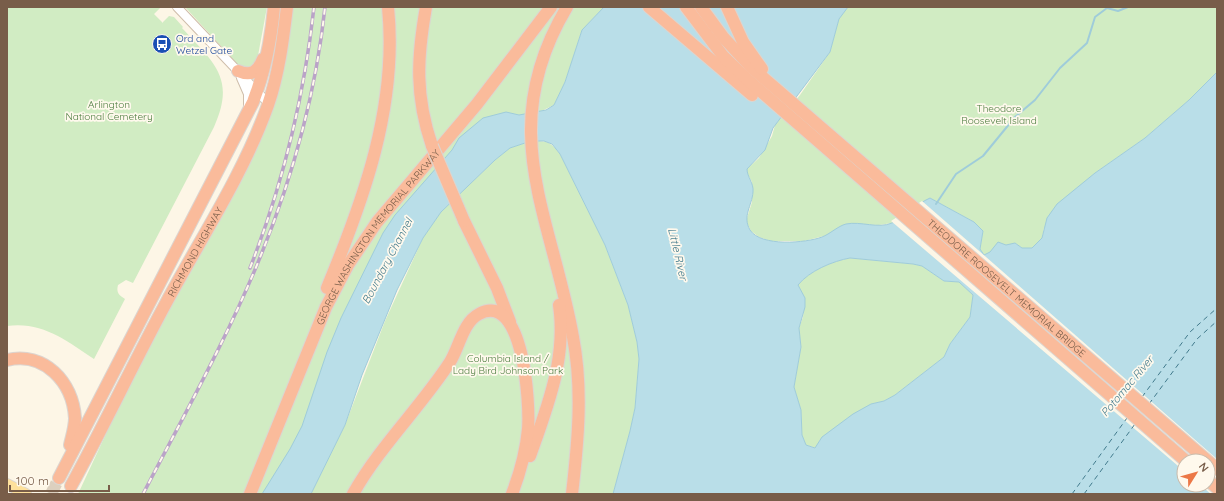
<svg xmlns="http://www.w3.org/2000/svg" width="1224" height="501" viewBox="0 0 1224 501" font-family="Quicksand,sans-serif">
  <style>
    .green { fill: #d1ecc3 }
    .water { fill: #b9dee8; stroke: #9fccda; fill-rule: evenodd }
    .pier { fill: #fdf6e6 }
    .lines { fill: none; stroke-linecap: round; stroke-linejoin: round }
    .stream { stroke: #9fccda; stroke-width: 2 }
    .ferry { stroke: #417a8c; stroke-width: 1; stroke-dasharray: 5 4; stroke-linecap: butt }
    .highway-tunnel { stroke: #dcd0bf; stroke-width: 12; stroke-dasharray: 12 6; stroke-linecap: butt }
    .minor-casing { stroke: #cfbeab; stroke-width: 10 }
    .major-casing { stroke: #dcd5d0; stroke-width: 12 }
    .highway-casing { stroke: #dcd5d0; stroke-width: 14 }
    .minor { stroke: #fff; stroke-width: 8 }
    .major { stroke: #fee19c; stroke-width: 10 }
    .highway { stroke: #fabb9b; stroke-width: 12 }
    .rail-casing { stroke: #baa3c8; stroke-width: 3.5 }
    .rail { stroke: #fff9ed; stroke-width: 2; stroke-dasharray: 6; stroke-linecap: butt }
    .highway-bridge-casing { stroke: #dcd5d0; stroke-width: 14; stroke-linecap: butt }
    .highway-bridge { stroke: #fabb9b; stroke-width: 12 }
    .labels { text-anchor: middle; stroke-width: 3.5; stroke-linejoin: round; paint-order: stroke }
    .transit-label { font-size: 10px; fill: #164399; stroke: #fff9ed; text-anchor: start }
    .park-label { font-size: 10px; fill: #4e7e41; stroke: #fff9ed }
    .street-label { font-size: 10px; fill: #785d49; stroke: #fff9ed }
    .water-label { font-size: 11px; font-style: italic; fill: #417a8c; stroke: #fff9ed }
  </style>
  <rect width="100%" height="100%" fill="#fdf6e6"/>
  <!-- green -->
  <g class="green">
    <path d="M7,7H161L154,14L163,23V22L169,16L174,17L183,27L182,28C214,63 236,78 214,127L133,283L126,280L118,285C116,293 119,295 125,299L94,359C67,341 42,321 7,326Z"/>
    <polygon points="185,7 267,7 257,61 252,68 241,68"/>
    <polygon points="287,7 604,7 582,30 565,82 554,105 466,147 273,494 78,494 172,292 256,136"/>
    <polygon points="848,7 1217,7 1217,72 1189,100 1145,138 1095,173 1044,228 1042,238 1032,248 1022,248 1015,243 984,255 980,249 983,231 974,222 930,198 892,223 879,225 846,224 828,235 804,241 770,241 759,237 751,231 746,221 752,202 752,182 747,173 747,169 759,158 772,136 775,125 800,95 830,52 839,19"/>
    <path d="M531,141C547,141 550,141 560,154L605,245L628,305L637,342L639,359L635,408L630,431L613,494H311L345,425L385,321L423,238L441,212L495,160L510,148Z"/>
    <path d="M850,258L913,264L922,266L944,281L959,282L973,295L970,317L950,344L944,357L895,395L884,401L871,404L820,440L816,448L806,445L802,435L801,410L794,387L801,347L799,328L803,317L805,298L798,285C809,271 833,261 850,258Z"/>
  </g>
  <!-- water -->
  <path class="water" d="M604,7H848L839,19L830,52L773,128L765,150L747,169C747,177 754,183 753,192C752,206 742,216 750,230C761,247 806,243 822,237C830,234 838,226 846,224C861,221 878,229 892,223C906,217 916,204 930,198L974,222L983,231L980,249L984,255L990,252L998,242L1006,245L1015,243L1022,248H1032L1042,238L1047,218L1057,204L1095,173L1145,138L1189,100L1217,72L1216,494H613L630,431L635,408L639,359L637,342L628,305L605,245L560,154L552,144L544,141H531L510,148L495,160L441,212L423,238L397,290L362,375L345,425L311,494H262L290,449L302,426L327,352L341,318L383,233L395,215L452,150L459,138L483,118L506,112L519,115L546,110L554,105L565,82L582,30ZM850,258L913,264L922,266L944,281L959,282L973,295L970,317L950,344L944,357L895,395L884,401L871,404L853,414L822,437L815,448L806,445L802,435L801,410L794,387L801,347L799,328L805,307V298L798,285C809,271 833,261 850,258ZM1184,461H1208V485H1184Z"/>
  <!-- pier -->
  <polygon class="pier" points="922,201 1217,459 1217,494 1211,494 1200,485 1208,485 1208,461 1184,461 1184,471 891,221"/>
  <g class="lines">
    <!-- stream -->
    <polyline class="stream" points="936,204 956,174 983,156 1015,117 1035,100 1060,68 1087,43 1095,17 1107,8 1118,11 1128,7"/>
    <!-- ferry -->
    <g class="ferry">
      <polyline points="1142,397 1190,332 1217,308"/>
      <polyline points="1149,404 1197,339 1217,321"/>
      <polyline points="1072,494 1127,418"/>
      <polyline points="1084,494 1135,424"/>
    </g>
    <!-- highway-tunnel -->
    <polyline class="highway-tunnel" points="51,494 59,478"/>
    <defs>
      <g id="minor">
        <polyline points="177,7 269,104"/>
        <polyline points="241,78 248,94 248,109"/>
      </g>
      <polyline id="major" points="7,484 26,494"/>
      <g id="highway">
        <path d="M426,7C417,58 415,96 432,146"/>
        <path d="M567,7C494,129 551,214 573,337C583,389 578,442 572,494"/>
        <polyline points="649,7 752,95"/>
        <polyline points="686,7 723,56 749,81 1186,461"/>
        <path id="s1" d="M701,7L723,37L752,68L1217,469"/>
        <polyline points="727,7 743,42 762,69"/>
        <path d="M238,71C252,77 258,71 263,59"/>
        <polyline points="464,221 497,288 510,322"/>
        <path d="M327,288C364,199 398,105 388,7"/>
        <path d="M7,360C44,351 73,382 75,418C75,427 72,436 70,445"/>
        <path d="M530,456C547,408 567,358 559,305"/>
        <path d="M59,478L253,102C265,71 271,40 274,7"/>
        <polyline points="1208,480 1217,488"/>
        <path id="s2" d="M71,486C104,426 133,364 166,303C201,238 243,175 268,105C279,73 283,40 287,7"/>
        <path id="s3" d="M250,494L326,307L348,265L377,222L477,104L551,7"/>
        <path d="M353,494C380,446 420,408 450,362C459,348 463,322 479,314C524,290 530,405 528,429C526,452 520,473 512,494"/>
      </g>
    </defs>
    <!-- minor casing -->
    <use href="#minor" class="minor-casing"/>
    <!-- major casing -->
    <use href="#major" class="major-casing"/>
    <!-- highway casing -->
    <use href="#highway" class="highway-casing"/>
    <!-- minor -->
    <use href="#minor" class="minor"/>
    <!-- major -->
    <use href="#major" class="major"/>
    <!-- highway -->
    <use href="#highway" class="highway"/>
    <defs>
      <g id="rail">
        <path d="M250,268C283,184 304,97 314,7"/>
        <path d="M143,494C184,415 228,337 261,255C293,176 316,92 325,7"/>
      </g>
    </defs>
    <!-- rail casing -->
    <use href="#rail" class="rail-casing"/>
    <!-- rail -->
    <use href="#rail" class="rail"/>
    <defs>
      <polyline id="highway-bridge" points="432,146 464,221"/>
    </defs>
    <!-- highway-bridge casing -->
    <use href="#highway-bridge" class="highway-bridge-casing"/>
    <!-- highway-bridge -->
    <use href="#highway-bridge" class="highway-bridge"/>
  </g>
  <!-- icons -->
  <defs>
    <symbol id="bus-disc" viewBox="-11 -11 22 22"><circle r="9.5" fill="#1a4fb4" stroke="#fff9ed"/><path d="M-5-6H5V4H4V6H2V4H-2V6H-4V4H-5ZM-3.5-4V0h7V-4ZM-3.5 1.2v1.5H-2V1.2ZM2 1.2v1.5H3.5V1.2Z" fill="#fff"/></symbol>
  </defs>
  <g fill-rule="evenodd">
    <use href="#bus-disc" x="151" y="33" width="22" height="22"/>
  </g>
  <g class="labels">
    <!-- transit labels -->
    <g class="transit-label">
      <text x="176" y="42">Ord and<tspan x="176" dy="12">Wetzel Gate</tspan></text>
    </g>
    <!-- park labels -->
    <g class="park-label">
      <text x="109" y="108">Arlington<tspan x="109" dy="12">National Cemetery</tspan></text>
      <text x="999" y="112">Theodore<tspan x="999" dy="12">Roosevelt Island</tspan></text>
      <text x="508" y="362">Columbia Island /<tspan x="508" dy="12">Lady Bird Johnson Park</tspan></text>
    </g>
    <!-- street labels -->
    <g class="street-label">
      <text dy="4" stroke="none"><textPath href="#s3" startOffset="289">GEORGE WASHINGTON MEMORIAL PARKWAY</textPath></text>
      <text dy="4" stroke="none"><textPath href="#s2" startOffset="265">RICHMOND HIGHWAY</textPath></text>
      <text dy="4" stroke="none"><textPath href="#s1" startOffset="416">THEODORE ROOSEVELT MEMORIAL BRIDGE</textPath></text>
    </g>
    <!-- water labels -->
    <g class="water-label">
      <text transform="translate(678 254) rotate(77)" y="4">Little River</text>
      <text transform="translate(387 261) rotate(-62)" y="4">Boundary Channel</text>
      <text transform="translate(1127 386) rotate(-50)" y="4">Potomac River</text>
    </g>
  </g>
  <!-- border -->
  <rect width="1224" height="501" fill="none" stroke="#785d49" stroke-width="16"/>
  <!-- north arrow -->
  <g transform="translate(1196 473) rotate(53)"><circle r="19" fill="#fff9ed" stroke="#c9bbab"/>
  <path d="M0-3L7 15L0 10L-7 15Z" fill="#ec7847"/>
  <text y="-6" font-size="11" font-weight="bold" text-anchor="middle" fill="#785d49">N</text>
  </g>
  <!-- scale -->
  <path d="M10 485v6h99v-6" fill="none" stroke="#785d49" stroke-width="2"/>
  <text x="16" y="485" font-size="12" fill="#785d49" stroke="#fff9ed" stroke-width="3" paint-order="stroke">100 m</text>
</svg>
